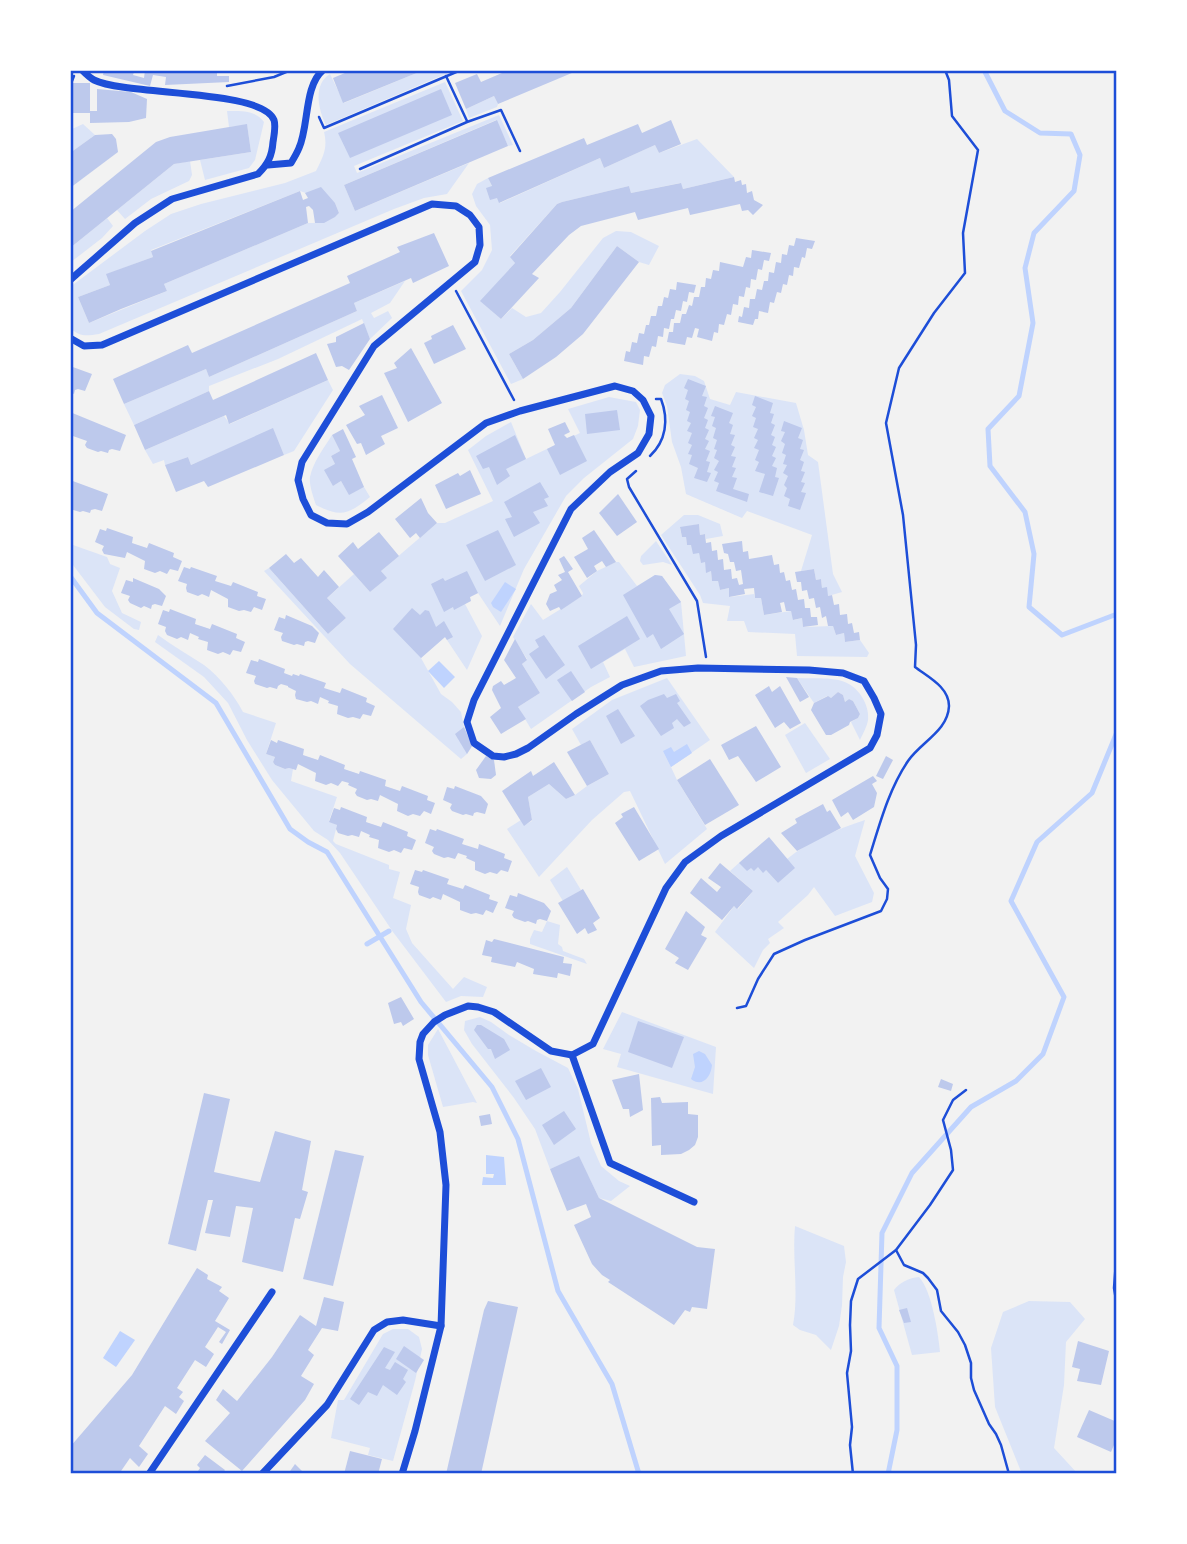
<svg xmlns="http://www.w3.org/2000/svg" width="1187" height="1544" viewBox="0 0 1187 1544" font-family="'Asap Condensed',sans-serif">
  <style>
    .green { fill: #dbe4f7; fill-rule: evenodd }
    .water { fill: #bfd3fe }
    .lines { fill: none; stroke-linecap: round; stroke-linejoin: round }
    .stream { stroke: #bfd3fe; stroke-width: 5 }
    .building { fill: #bdc9ec }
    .path { stroke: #1d4ed8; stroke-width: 2.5 }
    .minor { stroke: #1d4ed8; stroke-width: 7 }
    .neatline { fill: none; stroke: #1d4ed8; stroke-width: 2.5 }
  </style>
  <rect width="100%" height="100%" fill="#f2f2f2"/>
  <!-- green -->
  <g class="green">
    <path d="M424,70H455L326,125C318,109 313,84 330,74L344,103Z"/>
    <path d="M445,82L463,121L354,166L357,173L499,115L513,145L508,146L496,120L344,185L355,211L469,163L447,194L424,198L394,209L99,334C86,336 80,337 70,328V287L145,231L171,214L201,204L285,183L316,171C323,157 328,148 324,132ZM300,191L335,203L339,213C330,222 320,223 308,223L164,284L167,291L89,323L78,297L110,285L107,274L153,257L151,250Z"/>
    <polygon points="494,96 498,104 497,107 469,118 466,109"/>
    <path d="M227,111C240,111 256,110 264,122L255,160L249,168L205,180L200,160L251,152L247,125L229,127Z"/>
    <polygon points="83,124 95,135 70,153 70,130"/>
    <polygon points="697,139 734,177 683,189 680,183 631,193 629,186 562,202 557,204 510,256 515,263 481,301 501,319 512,308 526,317 541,313 560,292 603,238 616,231 631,232 659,246 649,265 639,262 617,246 571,308 533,340 509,354 523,379 511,384 461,291 482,270 492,250 490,225 476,206 472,194 477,184 488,178 500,203 600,158 604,168 655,145 659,153"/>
    <polygon points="190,161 192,175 189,181 151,199 125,219 117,210 174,164"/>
    <polygon points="107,218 113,226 102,238 71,262 70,248"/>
    <polygon points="405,281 390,303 371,313 374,318 388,311 392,318 370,339 362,319 278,359 209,386 209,391 134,425 124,404 206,369 209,377 357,311 354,303"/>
    <polygon points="680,374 695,376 704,381 710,399 730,405 736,392 796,403 804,430 808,455 818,462 833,574 842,592 828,596 822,588 821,579 816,580 814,569 801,571 812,535 747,511 742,518 686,494 681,467 672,442 667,406 662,393 665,385"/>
    <polygon points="328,380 333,390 294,451 284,455 273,429 191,465 188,457 165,465 164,460 153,464 145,450 224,416 230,424"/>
    <polygon points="609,397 636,402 640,410 638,426 633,439 584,478 566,496 524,569 500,626 478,593 470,597 465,604 482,636 467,670 445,637 421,658 441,694 452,702 461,712 464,727 472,746 467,754 461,759 350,664 264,571 269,568 328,634 346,618 327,598 354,574 370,592 386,578 381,571 437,523 445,523 493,501 468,450 486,436 511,422 526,459 580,433 568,409"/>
    <path d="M332,435L340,451L331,456L335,464L333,486L341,481L349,494L364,487L370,497C349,514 341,518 316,505C313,496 309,485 310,477C313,462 324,448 332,435Z"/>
    <polygon points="684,515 698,515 720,524 723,536 706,539 705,534 700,535 699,524 680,528 682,537 686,537 687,545 691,545 699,553 701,562 705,562 707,572 711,571 712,581 718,581 720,590 729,588 730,597 754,594 755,598 761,598 764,615 791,611 794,620 802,618 803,627 833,626 836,635 844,633 845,642 860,640 869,653 867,657 797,656 795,634 748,632 744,621 727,621 730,606 703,603 700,595 661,535"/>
    <polygon points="656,541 672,565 663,562 643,565 640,561 641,556"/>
    <polygon points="73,545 107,557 110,564 120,568 112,591 122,613 141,622 139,630 134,629 105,607 70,561 70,547"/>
    <polygon points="616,562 619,562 637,586 655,575 662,576 681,602 686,656 634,667 625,649 603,662 610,677 591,687 531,729 518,707 540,693 522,664 527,659 513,637 531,604 543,620 582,596 583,593 579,586 597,571"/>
    <path d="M158,635C173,646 189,655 204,665C220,677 234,695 243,712L276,723L266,754L275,757L273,762L275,765L285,769L289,768L293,769L291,781L337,797L329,821L337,825L333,841L336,844L389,865V869L400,872L393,898L411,905L406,929L412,943L453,989L464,977L487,987L483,997L461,996L446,1002L393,932L340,853L328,840L314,831L272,780L247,740L228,703L204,677L155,642Z"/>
    <polygon points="667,678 710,740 671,767 677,780 707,829 665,864 630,791 624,792 592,820 539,877 507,829 521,820 524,825 532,821 528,797 549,784 566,799 575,795 587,786 609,774 590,740 581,745 572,729 612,700"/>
    <path d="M797,678C811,679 828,677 842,681C857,685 870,704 868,720C867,727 863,733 860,740L851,722L858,718L860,714L853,701L849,699L845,702L843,695L838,692L831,698L827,696L814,703Z"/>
    <polygon points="805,723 830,759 806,773 785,735"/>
    <path d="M865,820L855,856L874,893L872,902L835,916L814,887L808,895L778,922L784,928L768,939L770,943L763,950L754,968L715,932L734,906L738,909L753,891L730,871L750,853L778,883L794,868L787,859C809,841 838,829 865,820Z"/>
    <polygon points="567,867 581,890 563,901 550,880"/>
    <polygon points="547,921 560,925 558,944 562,947 563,951 584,959 587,964 530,944 530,939 534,930 542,932"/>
    <polygon points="622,1012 716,1047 713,1094 617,1067 621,1054 603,1049"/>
    <polygon points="480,1017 491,1022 509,1035 536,1051 568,1068 578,1089 591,1143 601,1166 619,1181 630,1186 611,1201 599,1198 579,1157 550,1169 535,1129 514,1098 472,1044 464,1030 465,1021"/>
    <polygon points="438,1029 477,1103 473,1102 443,1107 428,1055 428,1045"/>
    <path d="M795,1226L844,1246L846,1262L843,1277L842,1305L839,1326L831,1350L816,1335L800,1330L793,1325C799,1293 792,1259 795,1226Z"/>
    <path d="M919,1277C932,1291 938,1333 940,1352L912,1355L894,1290C900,1282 909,1278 919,1277Z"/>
    <polygon points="1029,1301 1070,1302 1085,1319 1066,1342 1064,1385 1054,1448 1078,1474 1022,1474 995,1407 991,1348 1003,1312"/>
    <polygon points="393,1329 408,1329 419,1337 422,1349 415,1381 393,1461 368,1455 370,1448 331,1438 338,1400 344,1400 383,1334"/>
  </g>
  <!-- water -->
  <g class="water">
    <polygon points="505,582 516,589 501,612 493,607 491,603"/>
    <polygon points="439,661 455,677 444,688 428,671"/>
    <polygon points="687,744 692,753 671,767 663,751 671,747 674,752"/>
    <path d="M699,1051L705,1054L712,1065C711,1077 702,1088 691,1079L695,1067L693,1054Z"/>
    <polygon points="486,1155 504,1157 506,1185 482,1185 483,1177 493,1178 494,1174 486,1174"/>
    <polygon points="120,1331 135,1340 116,1367 103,1358"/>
  </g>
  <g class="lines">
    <!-- stream -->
    <g class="stream">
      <polyline points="984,70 1005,111 1040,133 1071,134 1080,155 1074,191 1034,233 1025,268 1033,323 1019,396 988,429 990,466 1025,512 1034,554 1029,607 1062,635 1117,614"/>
      <polyline points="70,576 97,613 216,703 290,829 308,842 327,852 421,1002 492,1087 518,1139 558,1291 612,1384 639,1474"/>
      <polyline points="367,944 389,931"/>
      <polyline points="888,1474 897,1430 897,1366 879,1328 882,1233 912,1173 971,1107 1016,1081 1043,1054 1064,997 1011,901 1037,842 1092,793 1117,732"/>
    </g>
  </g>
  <!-- building -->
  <g class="building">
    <polygon points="104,70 128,70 134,72 133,75 144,78 145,70 225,70 225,72 217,73 217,76 229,76 229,82 165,85 166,77 153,75 150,86 103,75"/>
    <polygon points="352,70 424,70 343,103 333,78"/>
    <polygon points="509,70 579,70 498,104 494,96 466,109 455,83 477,74 481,82"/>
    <polygon points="71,83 90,83 90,111 97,111 97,89 131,92 147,99 146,118 129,122 90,123 90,113 71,113"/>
    <polygon points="441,89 452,115 350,158 338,133"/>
    <polygon points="497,120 508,146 355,211 344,185"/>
    <polygon points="671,120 681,144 659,153 655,145 604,168 600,158 499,203 497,198 490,200 486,188 492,186 488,178 584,138 587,145 638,124 642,133"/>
    <polygon points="247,124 251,152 174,164 70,248 70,212 156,142 170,137"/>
    <polygon points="112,134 116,139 118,152 70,188 70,153 95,135"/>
    <polygon points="734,177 735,182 741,180 742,185 746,184 747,193 752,191 754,200 763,205 753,215 748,210 742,211 740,204 690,215 688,208 638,220 635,212 581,226 569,235 532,274 539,278 501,319 480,301 515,263 510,257 557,204 562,202 629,186 631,193 681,183 683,189"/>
    <polygon points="321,187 335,203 339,213 335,217 324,223 315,223 313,210 309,206 306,207 308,223 164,284 167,291 121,309 89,323 78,297 110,285 106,274 153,257 151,251 300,191 303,200 308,198 305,193"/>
    <polygon points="434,233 449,266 413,283 411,278 354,303 357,311 209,377 206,369 124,404 113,379 188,345 192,353 350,283 347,276 400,252 397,247"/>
    <polygon points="796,238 815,241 812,249 807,248 805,258 802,257 799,268 794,267 793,276 789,275 787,285 783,284 781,293 777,292 774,303 770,302 768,313 759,311 758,319 755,319 753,325 738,322 739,316 742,317 744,307 749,308 750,299 755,299 757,289 762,290 764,281 768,281 769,272 774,273 776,262 781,263 782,254 787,255 789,245 794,246"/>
    <polygon points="617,246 639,262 583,334 556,357 523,379 509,354 533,340 571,308"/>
    <polygon points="752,250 771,253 769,261 764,260 762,270 758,269 756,280 751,279 750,288 746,287 744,297 739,296 738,305 733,304 731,315 727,314 724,325 719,324 718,333 714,332 712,341 697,337 699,329 695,328 692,338 687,337 685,345 667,342 669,332 673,332 674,323 680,323 682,314 686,314 689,305 692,306 694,297 699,297 701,287 705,287 706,278 711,279 713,270 719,271 720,262 743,267 746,257 751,258"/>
    <polygon points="677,282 696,285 694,293 689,292 687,302 683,301 681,311 676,310 674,319 671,319 669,329 664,328 663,337 658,336 656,347 652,346 649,357 644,356 643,365 624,361 626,351 630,352 632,342 637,343 639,333 644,334 646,325 649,325 651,316 656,316 658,306 662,306 664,297 668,298 670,289 676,290"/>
    <polygon points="364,323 370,339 349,370 342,366 336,367 327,344 336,342 336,337"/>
    <polygon points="453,325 466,349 434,364 424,343 432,339 431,336"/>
    <polygon points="411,348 442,403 408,422 384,373 397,368 394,363"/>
    <polygon points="316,353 328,380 229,424 226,415 145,450 134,425 209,391 213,400"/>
    <polygon points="70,366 92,374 85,391 78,389 75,390 74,394 70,392"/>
    <polygon points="688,379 706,386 702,396 707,397 704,406 708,408 704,418 708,420 705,428 709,430 705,439 709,441 705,449 710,451 706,461 710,462 707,472 711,473 707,482 694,478 698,468 689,464 692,455 688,454 692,445 688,443 692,433 687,431 691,423 687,421 690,412 686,410 689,401 685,399 688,390 684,388"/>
    <polygon points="382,395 398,428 381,436 385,444 366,455 361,443 357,444 346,425 365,415 359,406"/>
    <polygon points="755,396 773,403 770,413 774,414 771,423 775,425 771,435 775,437 772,445 776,447 772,456 776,458 772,466 777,468 775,477 779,478 773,496 759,492 765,474 755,471 759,462 755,460 759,450 754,448 758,440 754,438 758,429 753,427 756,418 752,416 756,407 752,405"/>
    <polygon points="715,406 733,413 729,423 733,425 730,434 735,435 731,445 735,447 731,456 736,457 732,467 736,468 732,477 737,478 733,489 749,494 747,502 716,491 719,483 714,481 718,472 714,470 719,461 714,458 717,450 714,449 717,440 713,438 716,428 712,426 715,417 711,416"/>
    <polygon points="617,410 620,430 587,434 585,414"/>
    <polygon points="70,412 126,435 120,451 112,449 109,450 108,453 101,451 98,452 87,448 85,445 87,441 70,435"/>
    <polygon points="784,421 802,428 798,438 803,440 800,449 804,450 800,460 804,462 801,471 805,472 801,482 805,483 801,492 806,493 800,510 788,506 790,499 784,496 787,488 784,485 788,476 783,473 787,465 783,464 786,455 782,453 785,444 781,441 785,432 781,431"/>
    <polygon points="565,422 570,432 564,435 567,438 574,435 587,461 560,475 547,449 555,445 548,429"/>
    <polygon points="273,428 284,455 208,487 204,481 176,492 165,465 188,457 191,465"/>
    <polygon points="343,429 356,457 352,459 364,487 349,495 341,481 333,486 324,470 335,464 331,456 340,451 332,435"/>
    <polygon points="515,435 526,459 506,469 510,476 497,485 489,467 483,469 476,456"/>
    <polygon points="470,470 481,494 446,509 435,485 458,473 460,476"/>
    <polygon points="70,480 108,494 102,511 95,509 91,510 90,513 83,511 80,512 70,509"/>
    <polygon points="540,482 549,497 544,499 548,506 533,512 540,523 514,537 505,519 512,517 504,502"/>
    <polygon points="618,494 637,522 617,536 599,513"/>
    <polygon points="421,498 428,513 437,523 420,538 416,533 410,538 395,519"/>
    <polygon points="699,524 700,535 705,534 706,543 711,542 712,551 717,550 718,560 723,559 724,570 731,569 732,579 737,578 739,585 743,584 741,570 736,571 734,562 730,562 728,554 724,553 722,544 742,541 743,552 748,551 749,559 772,555 774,565 779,564 780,573 784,572 786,581 790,580 792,590 796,589 798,600 804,599 805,608 810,608 811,617 817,617 818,625 803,627 802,618 793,620 791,611 786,611 784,602 780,603 782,612 764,615 761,598 755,598 754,588 744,589 745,594 729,597 729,588 720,590 718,581 712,581 711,571 706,573 705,562 701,563 699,553 693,554 691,545 687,545 686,537 682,537 680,527"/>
    <polygon points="107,528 133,537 132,543 147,548 149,543 174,553 173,557 182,561 178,571 170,569 167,574 160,571 155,573 144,569 145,561 127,552 125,558 104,554 102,550 104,546 95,542 100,529 106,531"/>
    <polygon points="498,530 516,565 485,581 466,545"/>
    <polygon points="594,530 616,562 606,567 602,561 594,566 597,571 587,578 574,557 588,549 582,538"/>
    <polygon points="379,532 399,556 381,571 387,578 370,592 338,556 353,542 358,549"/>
    <polygon points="286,554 294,563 301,558 318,577 324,570 339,587 327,598 346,618 328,634 269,568"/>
    <polygon points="564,556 573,569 568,572 582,596 561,610 559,607 550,611 546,604 550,594 557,591 554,585 562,580 558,575 565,572 559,559"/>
    <polygon points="184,567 190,569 191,567 217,576 215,581 231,586 233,582 258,592 257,596 266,599 262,610 254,607 251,612 244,610 239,611 228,607 228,599 211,590 209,597 202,594 198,596 187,592 186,588 187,584 178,581"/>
    <polygon points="814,569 816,580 821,579 822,588 827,587 828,596 832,595 834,605 839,604 840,615 847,614 848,624 852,623 854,633 859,632 860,640 845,642 844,633 836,635 833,626 828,626 826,616 822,618 820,607 816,608 814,598 809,599 807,590 802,591 801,582 797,582 795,572"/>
    <polygon points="467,571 478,593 470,597 471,601 454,610 453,607 444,612 431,584 443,578 445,581"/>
    <polygon points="655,575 662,576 681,602 669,609 684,634 661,649 653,634 647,638 623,595"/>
    <polygon points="133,578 159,589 166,596 162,606 155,604 152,605 151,609 144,606 141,608 130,603 128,600 130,596 121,593 126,580 133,582"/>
    <polygon points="412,608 420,615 425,610 429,611 436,627 444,621 453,637 447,640 445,637 421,658 393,629"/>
    <polygon points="170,609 196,619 195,624 210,629 212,624 237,634 236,638 245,642 241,652 233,650 230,655 223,652 218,654 207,650 208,642 198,639 199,637 190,633 188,640 181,637 177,639 167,635 165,631 166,627 158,624 163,610 169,612"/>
    <polygon points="286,615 312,626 319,633 315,643 308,641 305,642 304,646 297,644 294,645 282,641 281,637 283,633 274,630 279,617 285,619"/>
    <polygon points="627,616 640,639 591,669 578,646"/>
    <polygon points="544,635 565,665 546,679 529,654 539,647 535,640"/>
    <polygon points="515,639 527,660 522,664 540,693 518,707 526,719 501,734 490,717 501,708 492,690 493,686 501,681 504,685 516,678 504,660"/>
    <polygon points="259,659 285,669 284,673 292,676 293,674 299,676 300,674 326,683 324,688 340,693 342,688 367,698 366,702 375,706 371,716 363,714 360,719 353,717 348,718 337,714 338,706 328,703 329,701 320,697 318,704 311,701 307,702 296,699 295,695 296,691 288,687 288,686 281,684 278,686 277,689 270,687 267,688 255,684 254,681 256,676 246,673 251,660 258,662"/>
    <polygon points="571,671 585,692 572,701 557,680"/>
    <polygon points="786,677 797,678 809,697 800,702"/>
    <polygon points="769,686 772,692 780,686 801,723 790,729 784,722 775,728 755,695"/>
    <polygon points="838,692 843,695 845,702 849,699 853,701 860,714 858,718 850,722 849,725 831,735 826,735 811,710 814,703 828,696 831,698"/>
    <polygon points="664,694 667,698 676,694 680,701 677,703 691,723 684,727 677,719 672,723 674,728 661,736 640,706 648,700"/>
    <polygon points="618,709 635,736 621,744 606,716"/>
    <polygon points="756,726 781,767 756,782 738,756 729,760 721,745"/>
    <polygon points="464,727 472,746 467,754 455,734"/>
    <polygon points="271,740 277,743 278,740 304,749 303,755 318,760 320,755 345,765 344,769 359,774 360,771 386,780 385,786 400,791 402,786 428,796 427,800 435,803 431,814 424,811 420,816 413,814 408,816 397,811 398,804 380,795 378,801 371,799 367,800 357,796 355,793 357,789 348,785 349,783 342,781 338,786 331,783 326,785 315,781 316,773 298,764 296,770 289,768 285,769 275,765 273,762 275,757 266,754"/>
    <polygon points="590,740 609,774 587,786 567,752"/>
    <polygon points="486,756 494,760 496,775 491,779 479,778 476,770"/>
    <polygon points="886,756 893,760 883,779 876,776"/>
    <polygon points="710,759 739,805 705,825 677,780"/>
    <polygon points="554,762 575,795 566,799 549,784 528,797 532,820 524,826 502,791 531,771 533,776"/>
    <polygon points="873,776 877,781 872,784 877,793 874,807 853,820 848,812 841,817 832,800"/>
    <polygon points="455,786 481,796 488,804 485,814 477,812 474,813 473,816 466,814 463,815 452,811 450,808 452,804 443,800 447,787 454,789"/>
    <polygon points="823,804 827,812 830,810 841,828 797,851 781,833 797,823 795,819"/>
    <polygon points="341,807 367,817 366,822 381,827 383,822 408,832 407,836 416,840 412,850 404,848 401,853 394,850 389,852 378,848 379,840 369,837 370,835 361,831 359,837 352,835 348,836 338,833 336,829 337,825 329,822 334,808 340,810"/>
    <polygon points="634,807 659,849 639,861 615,823 623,817 621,814"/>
    <polygon points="430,829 436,831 437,829 464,839 462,844 478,849 479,844 505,854 504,858 512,861 508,872 501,870 497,874 490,872 485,874 475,870 475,862 466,858 467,856 458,853 455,859 448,857 444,858 434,854 432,851 434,847 425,843"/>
    <polygon points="769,837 795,868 778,883 766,870 763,873 758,867 754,871 751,868 747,871 739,863"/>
    <polygon points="720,863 753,891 737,909 734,906 722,920 690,893 701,878 717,892 721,887 708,878"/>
    <polygon points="415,870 422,872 423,870 449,879 447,884 463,889 465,885 490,895 489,899 498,902 493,913 486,910 483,915 476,913 471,914 460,910 460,902 443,894 441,900 433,897 430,899 419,895 418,892 419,887 410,884"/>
    <polygon points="583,889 600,918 593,923 597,930 588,934 585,928 577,934 558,903"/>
    <polygon points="518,893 544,903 551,911 547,921 540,919 537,920 536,924 528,921 525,922 514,918 512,915 514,911 505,908 510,895 517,897"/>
    <polygon points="686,911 705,927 701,935 707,938 688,970 675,963 679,958 665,949"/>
    <polygon points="494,939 564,957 563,963 572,964 570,976 558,973 557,978 533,974 534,969 517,962 515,967 491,962 492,957 482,955 486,940 492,942"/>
    <polygon points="401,997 414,1019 403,1026 401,1022 394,1024 388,1003"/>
    <polygon points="638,1021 684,1037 672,1068 628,1052"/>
    <polygon points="477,1025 481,1025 504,1039 510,1050 495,1059 491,1049 488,1049 474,1030"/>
    <polygon points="541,1068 551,1087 526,1100 515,1081"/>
    <polygon points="639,1074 643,1110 630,1117 629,1109 623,1109 612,1080"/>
    <polygon points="941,1079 953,1084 951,1091 938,1087"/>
    <polygon points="204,1093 230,1099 214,1172 260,1182 275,1131 311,1141 302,1190 308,1192 300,1219 295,1218 283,1272 242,1262 253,1208 236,1206 230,1237 205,1233 213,1200 208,1200 196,1251 168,1244"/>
    <polygon points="660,1097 662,1103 688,1102 688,1114 698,1115 698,1137 695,1145 689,1150 681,1154 661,1155 661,1145 652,1146 651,1098"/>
    <polygon points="564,1111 576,1129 554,1145 542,1125"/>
    <polygon points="490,1114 492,1124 481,1126 479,1116"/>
    <polygon points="335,1150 364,1156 333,1286 303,1279"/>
    <polygon points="579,1156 599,1198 697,1247 715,1249 707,1309 692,1307 690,1312 685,1310 674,1325 608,1282 610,1280 602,1275 592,1264 574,1225 591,1217 586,1204 567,1211 550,1169"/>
    <polygon points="197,1268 208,1275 207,1279 222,1287 219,1291 229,1298 215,1321 230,1330 222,1344 219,1342 226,1332 218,1327 205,1347 214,1354 206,1367 195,1360 177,1388 183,1392 179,1397 184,1401 176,1414 165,1406 139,1446 148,1454 139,1467 130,1458 119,1474 70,1474 70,1447 132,1375"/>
    <polygon points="324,1297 344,1302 338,1331 322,1328 308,1350 314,1355 301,1376 314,1384 305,1400 242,1471 205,1441 230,1413 216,1400 223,1389 237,1401 272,1357 300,1315 316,1326"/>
    <polygon points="488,1301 518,1307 481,1474 446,1474 484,1310"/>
    <polygon points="907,1308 911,1322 904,1323 899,1310"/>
    <polygon points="1078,1341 1109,1351 1101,1385 1077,1381 1080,1369 1072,1367"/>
    <polygon points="404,1346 424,1360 416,1373 396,1359"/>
    <polygon points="384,1347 395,1352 385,1368 390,1370 395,1362 408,1370 403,1379 406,1382 397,1395 383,1385 377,1396 368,1392 359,1405 350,1399"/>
    <polygon points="1089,1410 1117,1422 1117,1438 1111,1452 1077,1437"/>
    <polygon points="350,1451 382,1459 378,1474 344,1474"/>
    <polygon points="205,1455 225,1470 222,1474 196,1474 200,1468 197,1465"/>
    <polygon points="295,1464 305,1474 288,1474"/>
  </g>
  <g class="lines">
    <!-- path -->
    <g class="path">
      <polyline points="446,76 467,121"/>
      <polyline points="70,86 74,76"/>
      <polyline points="227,86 274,77 291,70"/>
      <polyline points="319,117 324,128 461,70"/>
      <polyline points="360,169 467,122 501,110 520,151"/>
      <polyline points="456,291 514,400"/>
      <path d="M650,456C666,441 669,420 661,399H656"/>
      <polyline points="636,471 627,479 629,487 697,601 706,657"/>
      <path d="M737,1008L746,1006L758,979L774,954L805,940L881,911L887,899L888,889L880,878L870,855C880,823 889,789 908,761C921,742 948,731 949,706C949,687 928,677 915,667L916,645L903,515L886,423L899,368L934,313L965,273L963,233L978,150L952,116L949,80L945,70"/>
      <polyline points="1117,1248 1114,1288 1117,1306"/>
      <polyline points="896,1250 904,1265 923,1273 928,1278 937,1290 941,1311 958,1332 965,1345 971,1363 971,1378 974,1390 989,1424 996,1434 1001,1445 1009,1474"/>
      <polyline points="853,1474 850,1445 852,1427 847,1373 851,1351 850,1325 851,1301 858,1279 896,1250 930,1205 953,1170 951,1150 943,1120 953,1100 966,1090"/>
    </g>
    <!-- minor -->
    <g class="minor">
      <path d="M268,165L291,163C294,158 297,153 299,148C309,126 304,86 323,70"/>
      <path d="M70,280L135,223L172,199L258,174C268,164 272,156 273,142C274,136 276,126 274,120C262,89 127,96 94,80C90,78 85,73 82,70"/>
      <polyline points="70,338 84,346 102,345 432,204 456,206 470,215 479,227 480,245 475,262 374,346 302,462 298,480 303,499 311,515 327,523 347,524 368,512 486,423 520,411 615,386 633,391 643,400 651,416 649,434 638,453 610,472 571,509 474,700 467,722 474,743 493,756 504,757 516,754 528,748 576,714 622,685 661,671 698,668 809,670 843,673 864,681 874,698 881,714 877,735 870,748 721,836 685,862 666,888 593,1044 572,1055 551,1051 494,1012 478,1007 468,1006 445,1015 434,1022 423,1034 420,1042 419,1059 440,1132 446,1185 441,1326 415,1431 402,1474"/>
      <polyline points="572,1055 610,1163 694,1202"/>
      <polyline points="149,1474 272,1292"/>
      <polyline points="262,1474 327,1405 374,1330 387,1322 403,1320 441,1326"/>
    </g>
  </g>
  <!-- border -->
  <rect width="1187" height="1544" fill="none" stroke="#ffffff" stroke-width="144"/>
  <rect x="72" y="72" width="1043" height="1400" class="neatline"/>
</svg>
